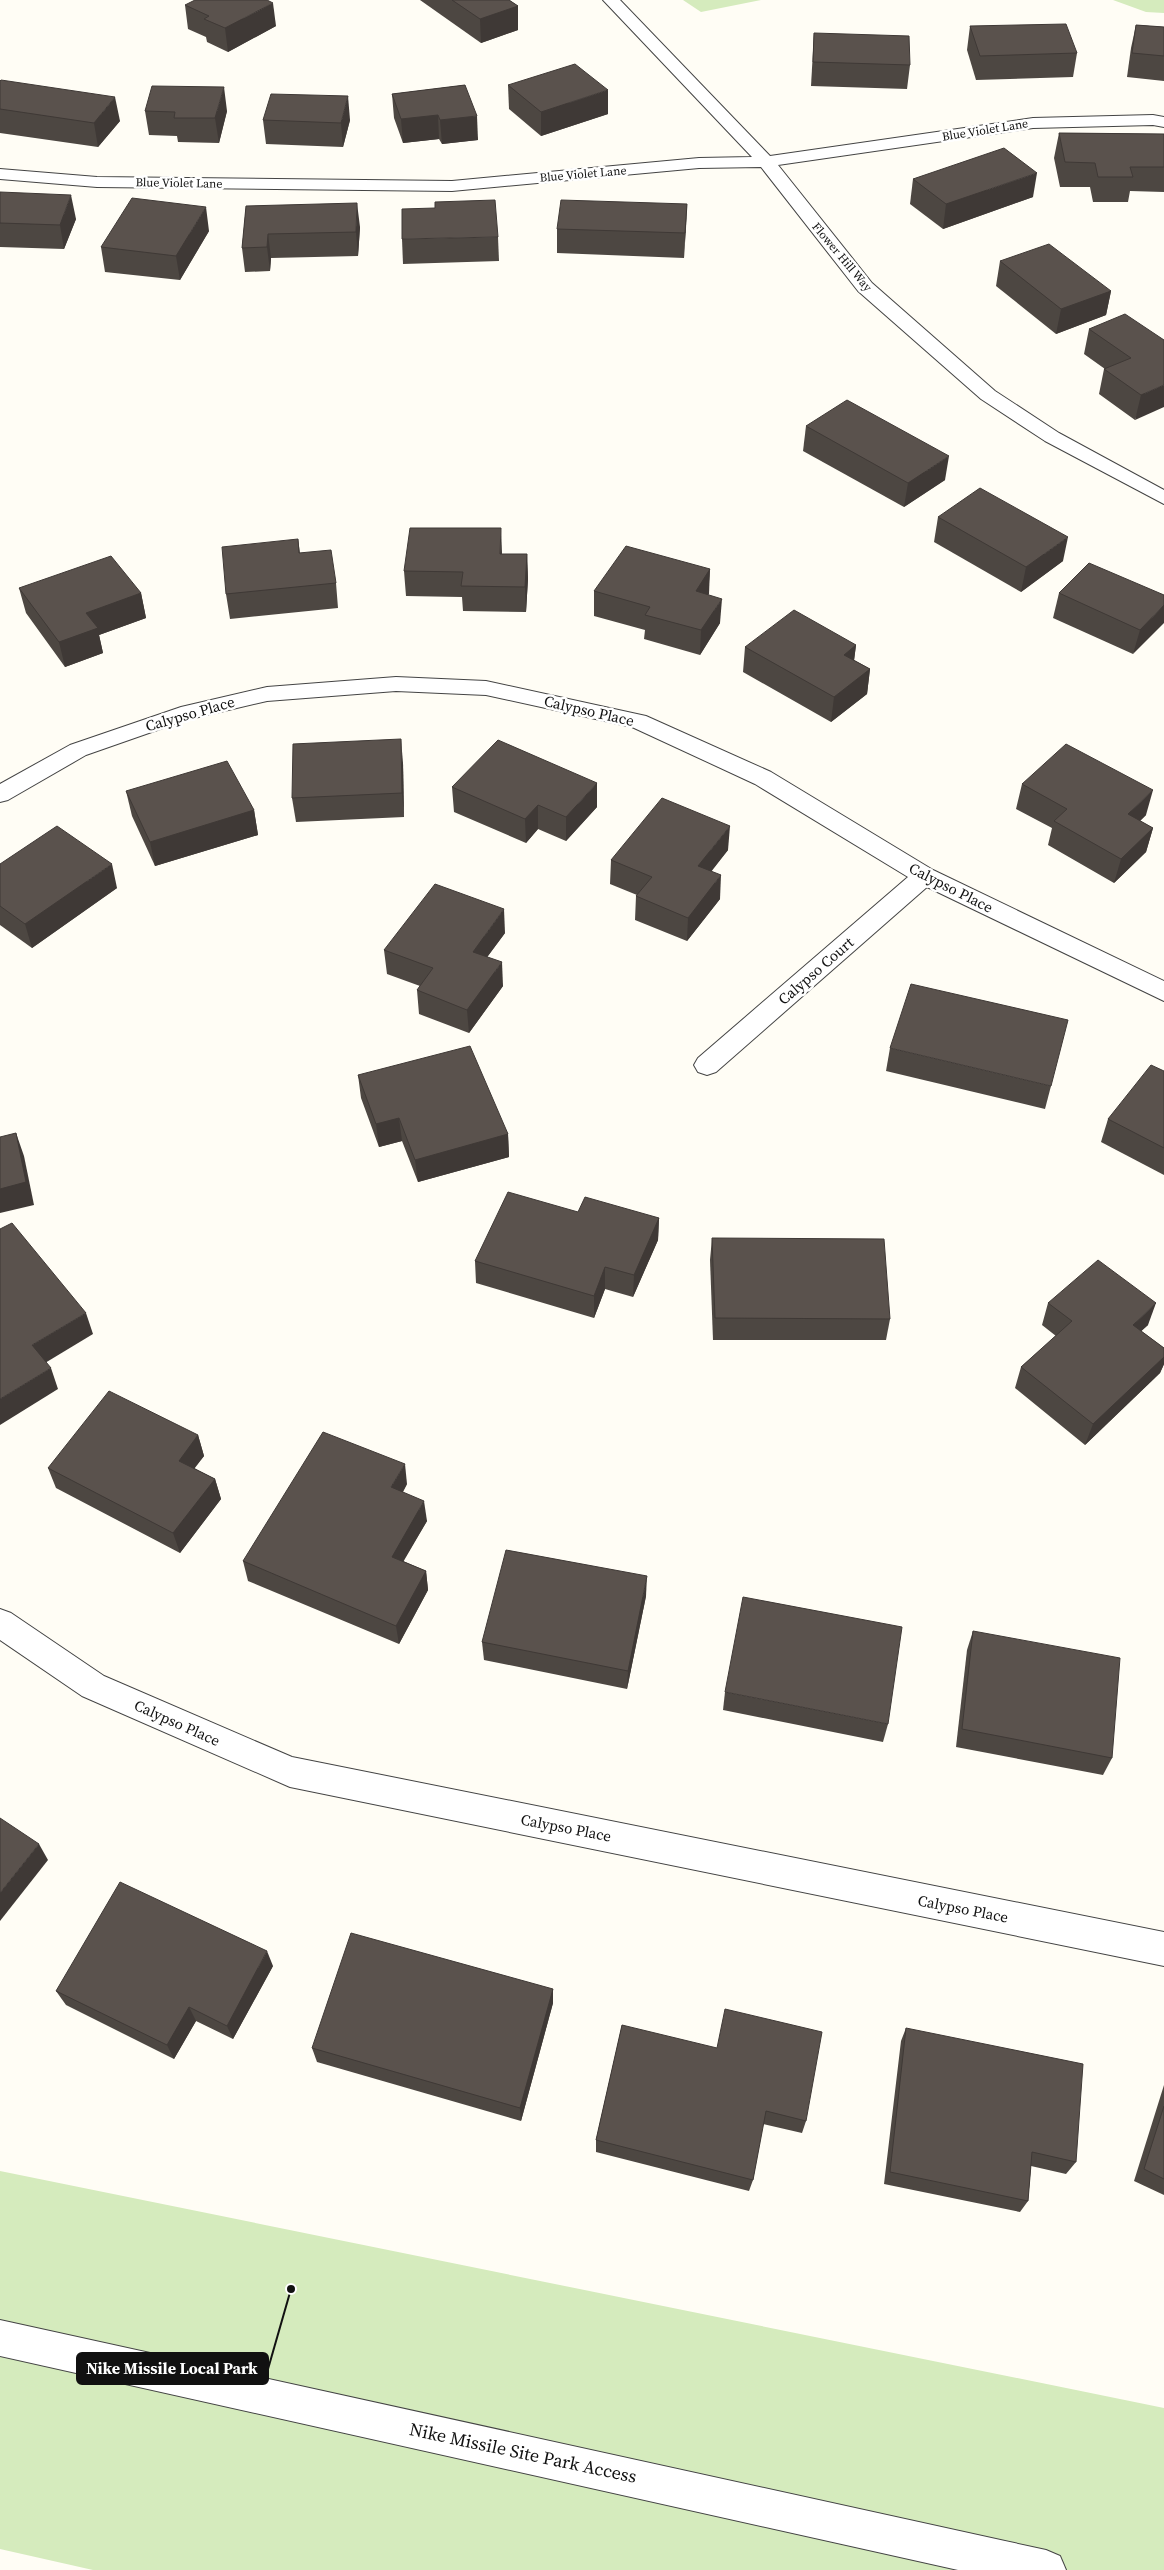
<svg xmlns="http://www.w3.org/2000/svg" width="1164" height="2570" viewBox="0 0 1164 2570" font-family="'Source Serif 4',serif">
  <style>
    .green { fill: #d5ebbd }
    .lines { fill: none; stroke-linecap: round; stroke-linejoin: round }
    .minor-casing { stroke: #444; stroke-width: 2 }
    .minor { fill: #fff; fill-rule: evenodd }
    .wall { fill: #4d4742 }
    .shaded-wall { fill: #3f3936 }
    .building { fill: #5a524d; stroke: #3f3936 }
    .labels { text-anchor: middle; stroke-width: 5; stroke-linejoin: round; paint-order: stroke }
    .far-street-label { font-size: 12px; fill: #111; stroke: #fff }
    .street-label { font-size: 15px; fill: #111; stroke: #fff }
    .near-street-label { font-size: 18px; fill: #111; stroke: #fff }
    .leader { fill: none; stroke: #111; stroke-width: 2 }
    .callout-dot { fill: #111; stroke: #fff; stroke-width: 2 }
    .callout { fill: #111; stroke: #111; stroke-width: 2 }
    .callout-label { font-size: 16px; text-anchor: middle; font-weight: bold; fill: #fff }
  </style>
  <rect width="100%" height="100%" fill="#fffdf5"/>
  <!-- green -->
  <g class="green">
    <polygon points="683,0 761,0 701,12"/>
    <polygon points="1113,0 1164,0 1164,13 1146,12"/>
    <polygon points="0,2171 1164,2408 1164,2570 93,2570 0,2549"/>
  </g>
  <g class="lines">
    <defs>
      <g id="minor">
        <polygon points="603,0 620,0 770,156 1033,118 1153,115 1164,117 1164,127 1153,125 1033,128 778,165 872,283 995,391 1059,433 1164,490 1164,504 1045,441 981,399 858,291 761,167 699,168 452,191 97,187 0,179 0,169 97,177 452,181 699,158 752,157"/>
        <polygon points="396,677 486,681 646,716 771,772 933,870 1164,981 1164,1001 927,887 716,1072 707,1075 698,1072 694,1065 698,1058 908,877 755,784 632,727 486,695 396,691 267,701 186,720 86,755 8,800 0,802 0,784 70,745 181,707 267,687"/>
        <polygon points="0,1609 11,1613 104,1676 292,1757 1164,1932 1164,1966 290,1787 82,1696 0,1640"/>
        <polygon points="0,2320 1046,2550 1060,2556 1066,2570 958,2570 0,2356"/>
      </g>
    </defs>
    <!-- minor casing -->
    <use href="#minor" class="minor-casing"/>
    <!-- minor -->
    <use href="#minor" class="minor"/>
  </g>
  <!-- wall -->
  <g class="wall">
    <polygon points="420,0 509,0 518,6 518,30 481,43"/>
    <polygon points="185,5 276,26 228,52 207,42 206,37 188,29"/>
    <polygon points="1136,25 1164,27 1164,81 1127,77 1131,48"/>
    <polygon points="970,26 1077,53 1073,77 976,80 967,50"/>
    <polygon points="814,33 910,65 907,89 811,86"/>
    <polygon points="0,81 120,121 98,147 0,133"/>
    <polygon points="465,85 478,140 442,144 439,139 403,143 394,118 392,94"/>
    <polygon points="508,85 608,114 541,136 509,109"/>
    <polygon points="145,111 227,111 219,143 178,142 177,136 149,135"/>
    <polygon points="263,120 350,120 343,147 266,144"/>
    <polygon points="1059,133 1164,134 1164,192 1130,191 1128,202 1093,202 1090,187 1060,187 1054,158"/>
    <polygon points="913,179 1033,197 943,229 910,204"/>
    <polygon points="0,192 76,219 64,249 0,247"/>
    <polygon points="687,204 684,258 557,253 557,229"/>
    <polygon points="246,206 360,227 358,256 271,258 270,271 245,272 242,248"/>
    <polygon points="209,231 180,280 105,272 101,247"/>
    <polygon points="498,237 499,261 403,264 402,239"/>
    <polygon points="1000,261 1111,291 1106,315 1056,334 996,286"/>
    <polygon points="1089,329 1164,340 1135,420 1099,394 1104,369 1105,369 1084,354"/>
    <polygon points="806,426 945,480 904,507 803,451"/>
    <polygon points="938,517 1063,561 1021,592 934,542"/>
    <polygon points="298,539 300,553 336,583 338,608 230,619 226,594"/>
    <polygon points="502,554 527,554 528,579 526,612 463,611 462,597 406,596 404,571"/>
    <polygon points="710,569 708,595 720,623 700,655 644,639 645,630 594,616 594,591"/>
    <polygon points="19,588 141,593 146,618 99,635 103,653 65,667 26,613"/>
    <polygon points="1059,593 1164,595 1133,654 1053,618"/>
    <polygon points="856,645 854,660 870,669 867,694 831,722 743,672 745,647"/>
    <polygon points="403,763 404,817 296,822 292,798"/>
    <polygon points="1022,784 1146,815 1140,821 1153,828 1146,852 1114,883 1048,845 1052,828 1016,809"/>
    <polygon points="452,787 597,807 566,841 538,829 526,843 454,812"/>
    <polygon points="126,791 254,810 258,835 155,866 132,816"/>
    <polygon points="728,850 711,871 720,899 687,941 635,920 636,896 637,895 610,884 611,860"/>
    <polygon points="0,864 117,888 32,948 0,925"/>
    <polygon points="505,933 487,957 503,986 469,1033 419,1014 417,990 420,986 387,974 384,950"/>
    <polygon points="890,1048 1051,1086 1045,1109 886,1071"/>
    <polygon points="1164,1071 1164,1175 1101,1142 1108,1119"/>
    <polygon points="358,1075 508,1134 509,1157 418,1182 402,1141 379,1147 361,1098"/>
    <polygon points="578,1212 659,1218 658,1240 633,1297 605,1289 594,1318 476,1283 475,1261"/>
    <polygon points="712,1238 890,1319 886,1340 713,1340 710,1260"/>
    <polygon points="1048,1303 1148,1325 1141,1331 1164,1348 1164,1364 1160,1373 1085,1445 1015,1388 1021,1367 1056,1336 1042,1325"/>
    <polygon points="198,1435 204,1456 194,1468 215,1479 221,1499 180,1553 56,1488 48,1468"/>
    <polygon points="407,1484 403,1492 427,1521 403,1561 426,1571 428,1590 399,1644 248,1581 243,1561"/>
    <polygon points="646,1596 627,1689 484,1660 482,1642"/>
    <polygon points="973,1631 1112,1758 1103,1775 956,1747 967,1650"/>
    <polygon points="725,1692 888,1724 883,1742 723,1710"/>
    <polygon points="273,1966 233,2039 196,2021 174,2059 66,2005 56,1991"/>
    <polygon points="553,1989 553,2003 521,2121 317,2062 312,2048"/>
    <polygon points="622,2025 806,2121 802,2133 763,2124 753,2180 749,2191 596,2152 596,2140"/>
    <polygon points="906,2028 1076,2162 1066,2174 1031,2166 1028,2201 1020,2212 884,2184 901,2041"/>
    <polygon points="1164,2085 1164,2195 1134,2181"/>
  </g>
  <!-- shaded-wall -->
  <g class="shaded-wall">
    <polygon points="273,3 276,26 228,52 225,28"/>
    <polygon points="518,6 518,30 481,43 480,19"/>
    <polygon points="224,87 227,111 219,143 215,118"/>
    <polygon points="608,90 608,114 541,136 541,112"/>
    <polygon points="348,96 350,120 343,147 341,123"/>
    <polygon points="115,97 120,121 98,147 94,123"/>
    <polygon points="438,115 439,139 403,143 401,119"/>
    <polygon points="477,116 478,140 442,144 440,120"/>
    <polygon points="1037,173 1033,197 943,229 946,204"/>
    <polygon points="71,195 76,219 64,249 60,225"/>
    <polygon points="357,203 360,227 358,256 356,232"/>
    <polygon points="687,204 686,228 684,258 685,233"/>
    <polygon points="206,207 209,231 180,280 176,256"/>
    <polygon points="268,234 271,258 270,271 267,247"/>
    <polygon points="1111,291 1106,315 1056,334 1061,309"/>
    <polygon points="1164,385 1164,407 1135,420 1141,395"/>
    <polygon points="949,456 945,480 904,507 908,483"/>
    <polygon points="501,528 502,553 500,579 500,554"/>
    <polygon points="1068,537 1063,561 1021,592 1026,567"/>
    <polygon points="527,554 528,579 526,612 525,587"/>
    <polygon points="710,569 709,594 694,616 696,591"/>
    <polygon points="141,593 146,618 99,635 103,653 65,667 59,642 86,613"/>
    <polygon points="722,599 720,623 700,655 701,630"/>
    <polygon points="1164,605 1164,623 1133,654 1140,630"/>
    <polygon points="856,645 853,669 844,655"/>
    <polygon points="870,669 867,694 831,722 834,697"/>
    <polygon points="401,739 403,763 404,817 402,793"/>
    <polygon points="597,783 597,807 566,841 566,817"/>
    <polygon points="1153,790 1146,815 1122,838 1128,814"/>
    <polygon points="538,805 538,829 526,843 525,819"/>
    <polygon points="254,810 258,835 155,866 150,842"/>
    <polygon points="730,826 728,850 697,890 698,866"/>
    <polygon points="1153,828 1146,852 1114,883 1121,859"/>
    <polygon points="112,864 117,888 32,948 25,924"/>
    <polygon points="721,875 720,899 687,941 688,918"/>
    <polygon points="504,909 505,933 474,975 473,952"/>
    <polygon points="502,962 503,986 469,1033 467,1010"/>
    <polygon points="399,1118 402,1141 379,1147 376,1124"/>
    <polygon points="16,1133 24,1156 34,1205 0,1213 0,1189"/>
    <polygon points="508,1134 509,1157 418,1182 415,1160"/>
    <polygon points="659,1218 658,1240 633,1297 634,1275"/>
    <polygon points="605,1267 605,1289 594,1318 594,1296"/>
    <polygon points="1156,1303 1148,1325 1125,1346 1133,1325"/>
    <polygon points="86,1313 93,1334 40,1366 32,1345"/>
    <polygon points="1164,1357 1164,1364 1160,1373 1085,1445 1093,1424"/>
    <polygon points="51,1368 58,1389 0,1425 0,1399"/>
    <polygon points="198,1435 204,1456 185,1481 179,1461"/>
    <polygon points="405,1464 407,1484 394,1507 391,1487"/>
    <polygon points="215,1479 221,1499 180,1553 173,1533"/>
    <polygon points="424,1501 427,1521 395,1576 392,1557"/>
    <polygon points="426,1571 428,1590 399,1644 396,1626"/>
    <polygon points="647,1576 646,1596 627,1689 628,1671"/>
    <polygon points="39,1844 48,1860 0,1921 0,1893"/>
    <polygon points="267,1951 273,1966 233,2039 227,2026"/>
    <polygon points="553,1989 553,2003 521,2121 520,2108"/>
    <polygon points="189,2007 196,2021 174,2059 167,2045"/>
  </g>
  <!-- building -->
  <g class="building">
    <polygon points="195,0 267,0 273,3 225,28 204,19 209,16 185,5"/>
    <polygon points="452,0 509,0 518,6 480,19"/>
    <polygon points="1066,24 1077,53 980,56 970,26"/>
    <polygon points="1136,25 1164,27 1164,56 1132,53"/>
    <polygon points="814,33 909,36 910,65 813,62"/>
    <polygon points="575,64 608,90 541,112 508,85"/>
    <polygon points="1,80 115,97 94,123 0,109 0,81"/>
    <polygon points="465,85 477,116 440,120 438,115 401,119 392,94"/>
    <polygon points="152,86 224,87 215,118 174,118 175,112 145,111"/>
    <polygon points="271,94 348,96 341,123 263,120"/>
    <polygon points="1059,133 1164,134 1164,167 1130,167 1133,177 1098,177 1095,163 1065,162"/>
    <polygon points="1004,148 1037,173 946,204 913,179"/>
    <polygon points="0,192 71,195 60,225 0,223"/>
    <polygon points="132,198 206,207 176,256 101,247"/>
    <polygon points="495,200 498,237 402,239 402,209 435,208 435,202"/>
    <polygon points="561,200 687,204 685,233 557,229"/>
    <polygon points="357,203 356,232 268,234 267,247 242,248 246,206"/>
    <polygon points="1049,244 1111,291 1061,309 1000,261"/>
    <polygon points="1125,314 1164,340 1164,385 1141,395 1104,369 1131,358 1089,329"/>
    <polygon points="847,400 949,456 908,483 806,426"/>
    <polygon points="980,488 1068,537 1026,567 938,517"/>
    <polygon points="410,528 501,528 500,554 527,554 525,587 461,586 463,572 404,571"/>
    <polygon points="298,539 299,553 331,550 336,583 226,594 222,547"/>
    <polygon points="626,546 710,569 696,591 722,599 701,630 645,615 650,607 594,591"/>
    <polygon points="111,556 141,593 86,613 98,628 59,642 19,588"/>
    <polygon points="1089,563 1164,595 1164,605 1140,630 1059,593"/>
    <polygon points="794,610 856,645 844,655 870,669 834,697 745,647"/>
    <polygon points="401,739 402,793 292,798 293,744"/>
    <polygon points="498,740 597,783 566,817 538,805 525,819 452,787"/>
    <polygon points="1066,744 1153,790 1128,814 1153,828 1121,859 1054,821 1067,809 1022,784"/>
    <polygon points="227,761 254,810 150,842 126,791"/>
    <polygon points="662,798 730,826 698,866 721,875 688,918 636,896 652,877 611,860"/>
    <polygon points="57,826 112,864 25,924 0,906 0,864"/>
    <polygon points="435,884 504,909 473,952 502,962 467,1010 417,990 433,968 384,950"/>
    <polygon points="911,984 1068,1020 1051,1086 890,1048"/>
    <polygon points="470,1046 508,1134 415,1160 399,1118 376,1124 358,1075"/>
    <polygon points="1151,1065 1164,1071 1164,1148 1108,1119"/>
    <polygon points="16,1133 26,1182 0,1189 0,1137"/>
    <polygon points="508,1192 578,1212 585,1197 659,1218 634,1275 605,1267 594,1296 475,1261"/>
    <polygon points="12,1223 86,1313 32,1345 51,1368 0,1399 0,1229"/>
    <polygon points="712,1238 884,1239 890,1319 715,1318"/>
    <polygon points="1098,1260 1156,1303 1133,1325 1164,1348 1164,1357 1093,1424 1021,1367 1072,1321 1048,1303"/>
    <polygon points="109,1391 198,1435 179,1461 215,1479 173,1533 48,1468"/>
    <polygon points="323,1432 405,1464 391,1487 424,1501 392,1557 426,1571 396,1626 243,1561"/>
    <polygon points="506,1550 647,1576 628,1671 482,1642"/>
    <polygon points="743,1597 902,1627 888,1724 725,1692"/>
    <polygon points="973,1631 1120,1658 1112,1758 962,1729"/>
    <polygon points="0,1818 39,1844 0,1893"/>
    <polygon points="120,1882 267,1951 227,2026 189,2007 167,2045 56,1991"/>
    <polygon points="351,1933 553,1989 520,2108 312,2048"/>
    <polygon points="725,2009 822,2032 806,2121 766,2111 753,2180 596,2140 622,2025 717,2048"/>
    <polygon points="906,2028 1083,2064 1076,2162 1032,2152 1028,2201 890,2172"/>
    <polygon points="1164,2106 1164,2179 1144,2169"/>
  </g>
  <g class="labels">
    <!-- far-street labels -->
    <g class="far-street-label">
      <text transform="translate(985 130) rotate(-9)" y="4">Blue Violet Lane</text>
      <text transform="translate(583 174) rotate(-5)" y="4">Blue Violet Lane</text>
      <text transform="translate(179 183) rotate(1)" y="4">Blue Violet Lane</text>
      <text transform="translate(842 257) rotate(50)" y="4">Flower Hill Way</text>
    </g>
    <!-- street labels -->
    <g class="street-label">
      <text transform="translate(589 711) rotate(13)" y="5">Calypso Place</text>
      <text transform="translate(190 714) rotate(-16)" y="5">Calypso Place</text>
      <text transform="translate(951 888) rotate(27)" y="5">Calypso Place</text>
      <text transform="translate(816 971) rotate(-41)" y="5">Calypso Court</text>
      <text transform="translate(177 1723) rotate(24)" y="5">Calypso Place</text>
      <text transform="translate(566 1828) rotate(11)" y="5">Calypso Place</text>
      <text transform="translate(963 1909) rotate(11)" y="5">Calypso Place</text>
    </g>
    <!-- near-street labels -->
    <g class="near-street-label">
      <text transform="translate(523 2453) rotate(12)" y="6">Nike Missile Site Park Access</text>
    </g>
  </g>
  <!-- callouts -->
  <path class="leader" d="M291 2289L268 2369"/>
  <circle class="callout-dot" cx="291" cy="2289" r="5"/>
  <rect class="callout" x="77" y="2353" width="191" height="31" rx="5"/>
  <g class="callout-label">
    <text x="172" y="2374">Nike Missile Local Park</text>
  </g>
</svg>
